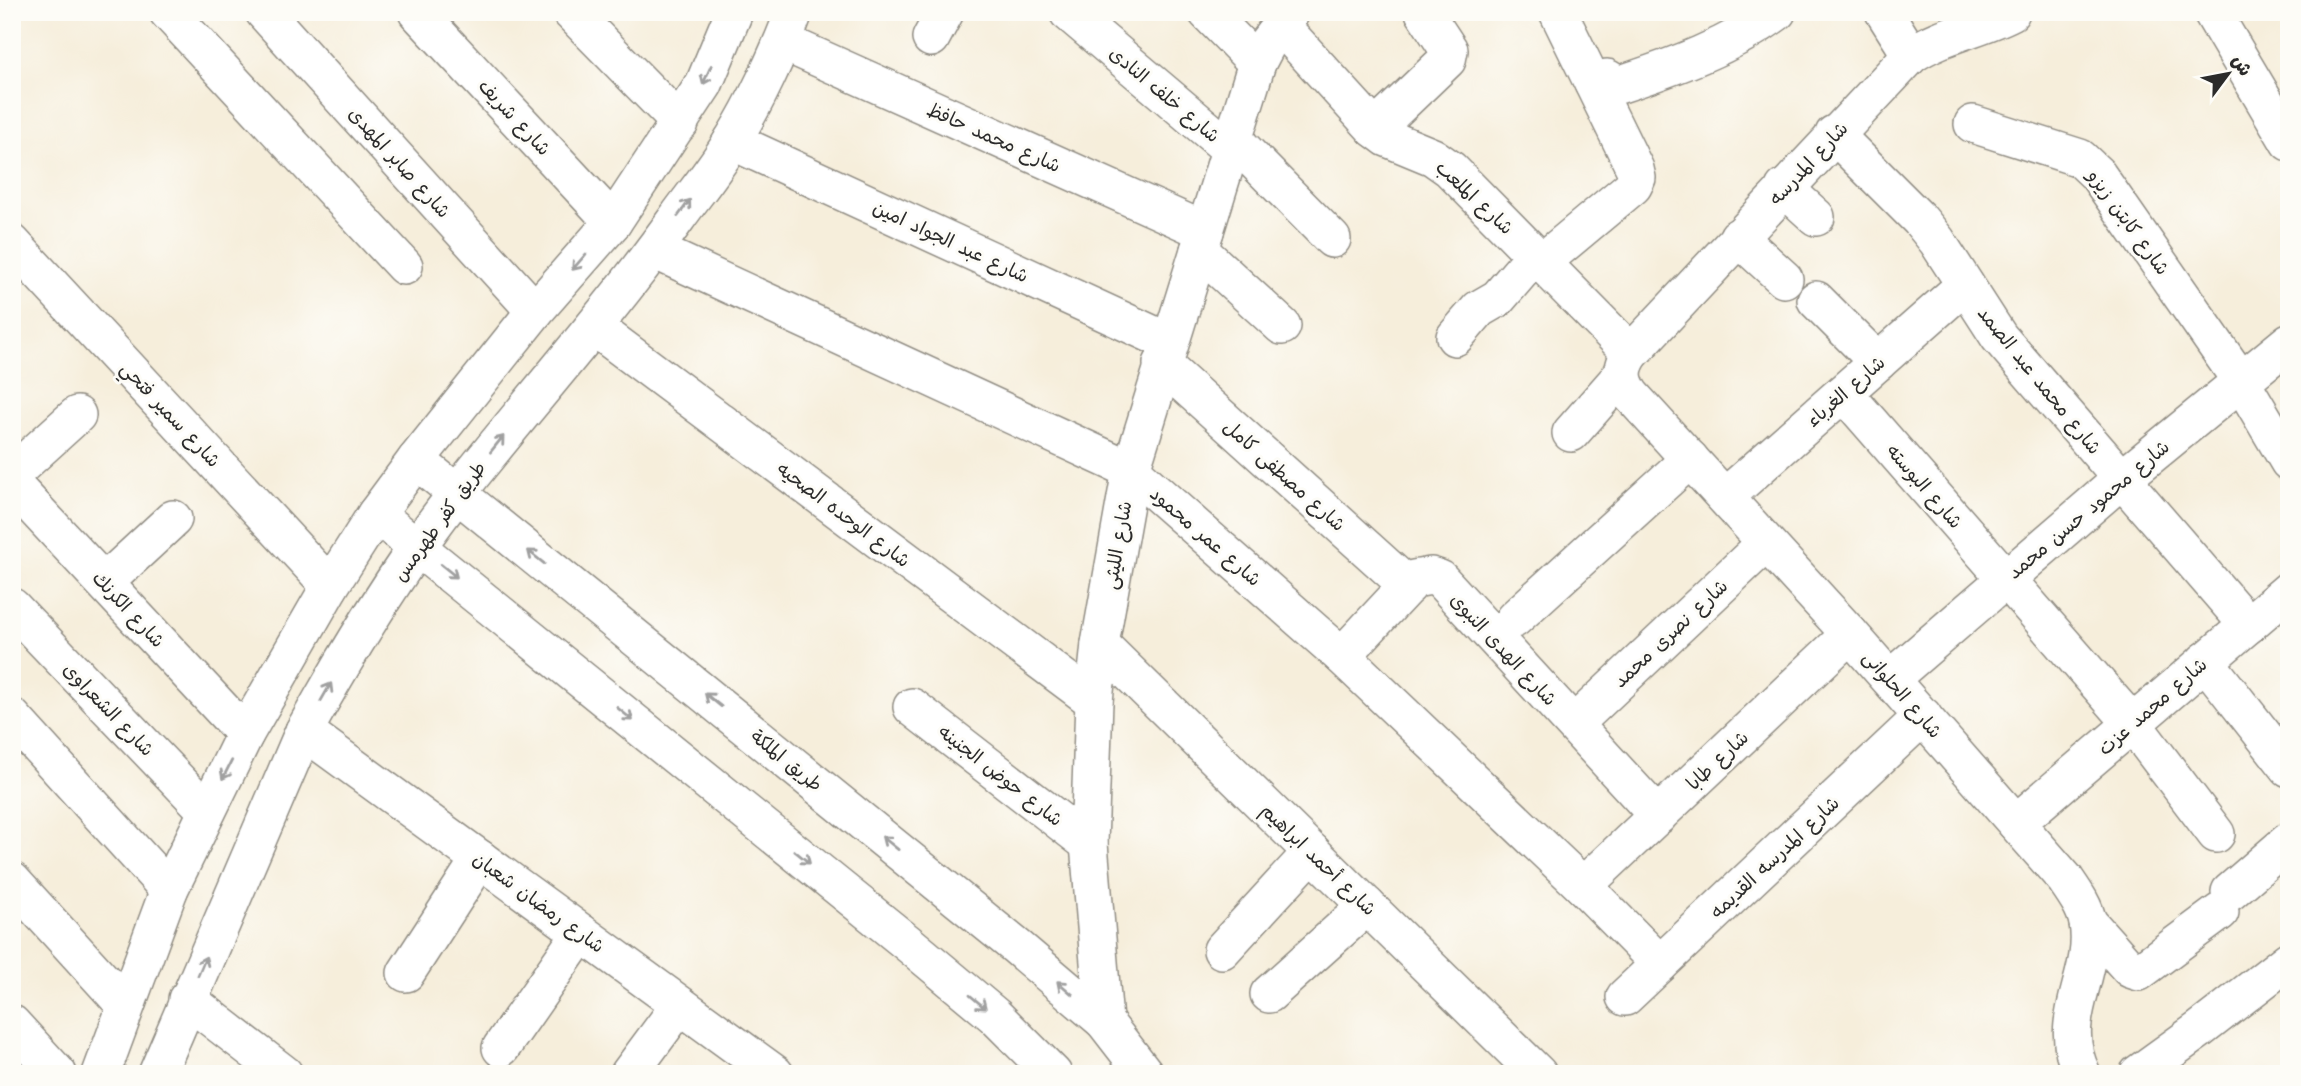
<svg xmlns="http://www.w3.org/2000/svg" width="2301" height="1086" viewBox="0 0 2301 1086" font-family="Kalam,'Playpen Sans Arabic',sans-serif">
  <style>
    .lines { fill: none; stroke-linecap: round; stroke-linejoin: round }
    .minor-casing { stroke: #908c83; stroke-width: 40 }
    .minor { stroke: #fff; stroke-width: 37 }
    .oneway { stroke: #a0a0a0 }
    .labels { text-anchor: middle; stroke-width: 6; stroke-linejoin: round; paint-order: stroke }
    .street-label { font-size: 19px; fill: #2b2b2b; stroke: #fdfcf7 }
  </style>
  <rect width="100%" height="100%" fill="#fdfcf7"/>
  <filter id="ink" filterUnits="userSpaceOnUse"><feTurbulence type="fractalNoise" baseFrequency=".0143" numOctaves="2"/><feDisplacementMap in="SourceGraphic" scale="14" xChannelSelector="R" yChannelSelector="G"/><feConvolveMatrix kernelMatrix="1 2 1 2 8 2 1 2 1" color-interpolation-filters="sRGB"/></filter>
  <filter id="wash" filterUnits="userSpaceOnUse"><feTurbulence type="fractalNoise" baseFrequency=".00686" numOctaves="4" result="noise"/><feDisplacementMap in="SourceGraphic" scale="28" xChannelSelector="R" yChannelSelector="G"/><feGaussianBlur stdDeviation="1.57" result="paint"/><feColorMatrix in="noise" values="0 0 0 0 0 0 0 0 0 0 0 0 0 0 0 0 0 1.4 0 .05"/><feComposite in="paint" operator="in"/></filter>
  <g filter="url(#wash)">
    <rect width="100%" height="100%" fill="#f6eedb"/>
  </g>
  <g filter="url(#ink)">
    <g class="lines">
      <defs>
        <g id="minor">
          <polyline points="168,12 404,266"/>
          <polyline points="264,12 535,311"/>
          <polyline points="417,12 613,222"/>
          <polyline points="571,12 680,123"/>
          <polyline points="1068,12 1230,149"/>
          <polyline points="1207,12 1257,63"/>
          <polyline points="1884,12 1911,55"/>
          <path d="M2011,12C1978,29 1942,34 1911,55L1631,353C1621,368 1620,379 1631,395L1850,634L2065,879C2074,892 2085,907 2088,923C2097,978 2054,1017 2082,1074"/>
          <polyline points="2212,12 2289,142"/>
          <polyline points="1281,26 1375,129 1387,138 1433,157 1450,169 1631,353"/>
          <polyline points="931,38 945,12"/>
          <polyline points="783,42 1205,231"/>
          <path d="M1593,83L1607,78L1618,85C1673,67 1731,46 1777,12"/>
          <polyline points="1973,124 2080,158 2097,174 2241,381 2289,462"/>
          <polyline points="1375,129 1447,60 1449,50 1424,12"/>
          <polyline points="1834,134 1920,220 1937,241 1999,337 2248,625"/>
          <polyline points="1233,139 1332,239"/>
          <polyline points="732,141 1169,342"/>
          <polyline points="1784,188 1816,217"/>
          <polyline points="1738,237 1784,279"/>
          <polyline points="12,243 330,586"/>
          <polyline points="654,250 1131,470 1342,656 1583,886 1660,964"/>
          <polyline points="1199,250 1282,326"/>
          <polyline points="1542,262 1633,186 1637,178 1635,169 1558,12"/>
          <polyline points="1816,300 1878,362"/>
          <polyline points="594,327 1094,701"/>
          <polyline points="1455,337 1479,309 1498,298 1535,255"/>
          <polyline points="1162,364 1408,586"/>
          <polyline points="1844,393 2132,723 2216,834"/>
          <polyline points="1571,433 1622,375"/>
          <polyline points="416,460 1017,947 1104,1021 1145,1074"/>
          <polyline points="12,474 77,415"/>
          <polyline points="12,484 245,734"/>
          <polyline points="1725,497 1965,285"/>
          <polyline points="376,514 910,945 995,1016 1053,1074"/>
          <polyline points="105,582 173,519"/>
          <polyline points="12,607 207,811"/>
          <polyline points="1514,619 1690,459"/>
          <polyline points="1100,644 1538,1074"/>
          <polyline points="1342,656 1414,579 1431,576 1440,579 1658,816"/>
          <polyline points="2205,661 2289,768"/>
          <polyline points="1890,679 2122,479 2289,342"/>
          <polyline points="912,707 1089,844"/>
          <polyline points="12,717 169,890"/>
          <polyline points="1574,724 1766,543"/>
          <polyline points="304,731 775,1074"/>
          <polyline points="2016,823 2289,590"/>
          <polyline points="12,881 125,1005"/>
          <polyline points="1583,886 1850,634"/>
          <polyline points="2230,892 2289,841"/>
          <polyline points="2088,922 2130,969 2139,972 2220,912"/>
          <polyline points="1222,950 1312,852"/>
          <polyline points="406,973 480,859"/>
          <polyline points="1269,994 1367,906"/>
          <polyline points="1625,997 1923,716"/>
          <polyline points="187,999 284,1074"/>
          <polyline points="1104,1021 1089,844 1094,701 1100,644 1131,470 1257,63 1268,42 1291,12"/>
          <polyline points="12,1024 58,1074"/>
          <polyline points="501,1048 581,933"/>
          <polyline points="101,1074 169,890 245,734 330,586 376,514 416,460 535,311 613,222 704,84 734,12"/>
          <path d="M157,1074L304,731C350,648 400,565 459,491C531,400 609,313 677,218C695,193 716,168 732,141C755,104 779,53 794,12"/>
          <polyline points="629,1074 680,1005"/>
          <polyline points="2138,1074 2199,1030 2289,960"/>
        </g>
      </defs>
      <!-- minor casing -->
      <use href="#minor" class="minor-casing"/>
      <!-- minor -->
      <use href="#minor" class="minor"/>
    </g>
    <!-- one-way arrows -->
    <defs><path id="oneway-shaft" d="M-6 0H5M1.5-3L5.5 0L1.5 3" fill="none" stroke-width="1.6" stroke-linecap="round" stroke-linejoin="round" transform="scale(1.75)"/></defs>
    <g class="oneway">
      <use href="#oneway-shaft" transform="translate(707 75) rotate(114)"/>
      <use href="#oneway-shaft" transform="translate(684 208) rotate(-54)"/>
      <use href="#oneway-shaft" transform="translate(579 262) rotate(131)"/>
      <use href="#oneway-shaft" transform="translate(497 444) rotate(-51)"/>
      <use href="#oneway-shaft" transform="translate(536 557) rotate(-141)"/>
      <use href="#oneway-shaft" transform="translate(449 571) rotate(39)"/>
      <use href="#oneway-shaft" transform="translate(326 692) rotate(-60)"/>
      <use href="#oneway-shaft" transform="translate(713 700) rotate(-141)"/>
      <use href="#oneway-shaft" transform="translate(625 714) rotate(39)"/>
      <use href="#oneway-shaft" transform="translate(227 770) rotate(117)"/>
      <use href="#oneway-shaft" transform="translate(890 843) rotate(-141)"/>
      <use href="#oneway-shaft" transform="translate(802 857) rotate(39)"/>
      <use href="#oneway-shaft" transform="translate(202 966) rotate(-67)"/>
      <use href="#oneway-shaft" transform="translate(1065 988) rotate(-139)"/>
      <use href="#oneway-shaft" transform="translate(978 1002) rotate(40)"/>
    </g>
  </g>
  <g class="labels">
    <!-- street labels -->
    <g class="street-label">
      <text transform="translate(1165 94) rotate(40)" y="7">شارع خلف النادى</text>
      <text transform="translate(515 117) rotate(47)" y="7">شارع شريف</text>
      <text transform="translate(994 137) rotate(24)" y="7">شارع محمد حافظ</text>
      <text transform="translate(400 162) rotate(48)" y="7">شارع صابر المهدى</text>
      <text transform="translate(1808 163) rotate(-47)" y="7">شارع المدرسه</text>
      <text transform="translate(1475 197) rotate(43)" y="7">شارع الملعب</text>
      <text transform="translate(2129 222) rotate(54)" y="7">شارع كابتن زيزو</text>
      <text transform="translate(951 241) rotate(25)" y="7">شارع عبد الجواد امين</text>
      <text transform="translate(2040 380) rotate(51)" y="7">شارع محمد عبد الصمد</text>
      <text transform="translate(1845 391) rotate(-41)" y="7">شارع الغرباء</text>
      <text transform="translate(171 414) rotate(47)" y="7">شارع سمير فتحي</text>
      <text transform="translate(1285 475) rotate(42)" y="7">شارع مصطفى كامل</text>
      <text transform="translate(1925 486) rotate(49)" y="7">شارع البوسته</text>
      <text transform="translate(2088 509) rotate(-40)" y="7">شارع محمود حسن محمد</text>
      <text transform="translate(844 514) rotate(37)" y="7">شارع الوحده الصحيه</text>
      <text transform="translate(439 521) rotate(-54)" y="7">طريق كفر طهرمس</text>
      <text transform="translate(1206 536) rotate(41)" y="7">شارع عمر محمود</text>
      <text transform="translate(1117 545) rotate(-80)" y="7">شارع الليثى</text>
      <text transform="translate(129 609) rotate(47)" y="7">شارع الكرنك</text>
      <text transform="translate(1670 633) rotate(-43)" y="7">شارع نصرى محمد</text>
      <text transform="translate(1504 649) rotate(47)" y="7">شارع الهدى النبوى</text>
      <text transform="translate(1903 694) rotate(49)" y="7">شارع الحلوانى</text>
      <text transform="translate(2152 706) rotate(-41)" y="7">شارع محمد عزت</text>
      <text transform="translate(109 709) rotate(46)" y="7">شارع الشعراوى</text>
      <text transform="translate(787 760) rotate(39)" y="7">طريق الملكة</text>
      <text transform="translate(1717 760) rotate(-43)" y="7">شارع طابا</text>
      <text transform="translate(1001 775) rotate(38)" y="7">شارع حوض الجنينه</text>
      <text transform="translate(1774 857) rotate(-43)" y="7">شارع المدرسه القديمه</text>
      <text transform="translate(1319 859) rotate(44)" y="7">شارع أحمد ابراهيم</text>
      <text transform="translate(539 902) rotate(36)" y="7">شارع رمضان شعبان</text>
    </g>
  </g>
  <!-- margin -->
  <rect width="2301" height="1086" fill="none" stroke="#fdfcf7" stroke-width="42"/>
  <!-- north arrow -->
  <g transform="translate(2228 74) rotate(58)" stroke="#fdfcf7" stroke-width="5" paint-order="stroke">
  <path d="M0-5L12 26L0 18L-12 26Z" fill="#2b2b2b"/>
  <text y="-10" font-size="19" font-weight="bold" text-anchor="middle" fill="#2b2b2b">ش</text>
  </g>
</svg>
